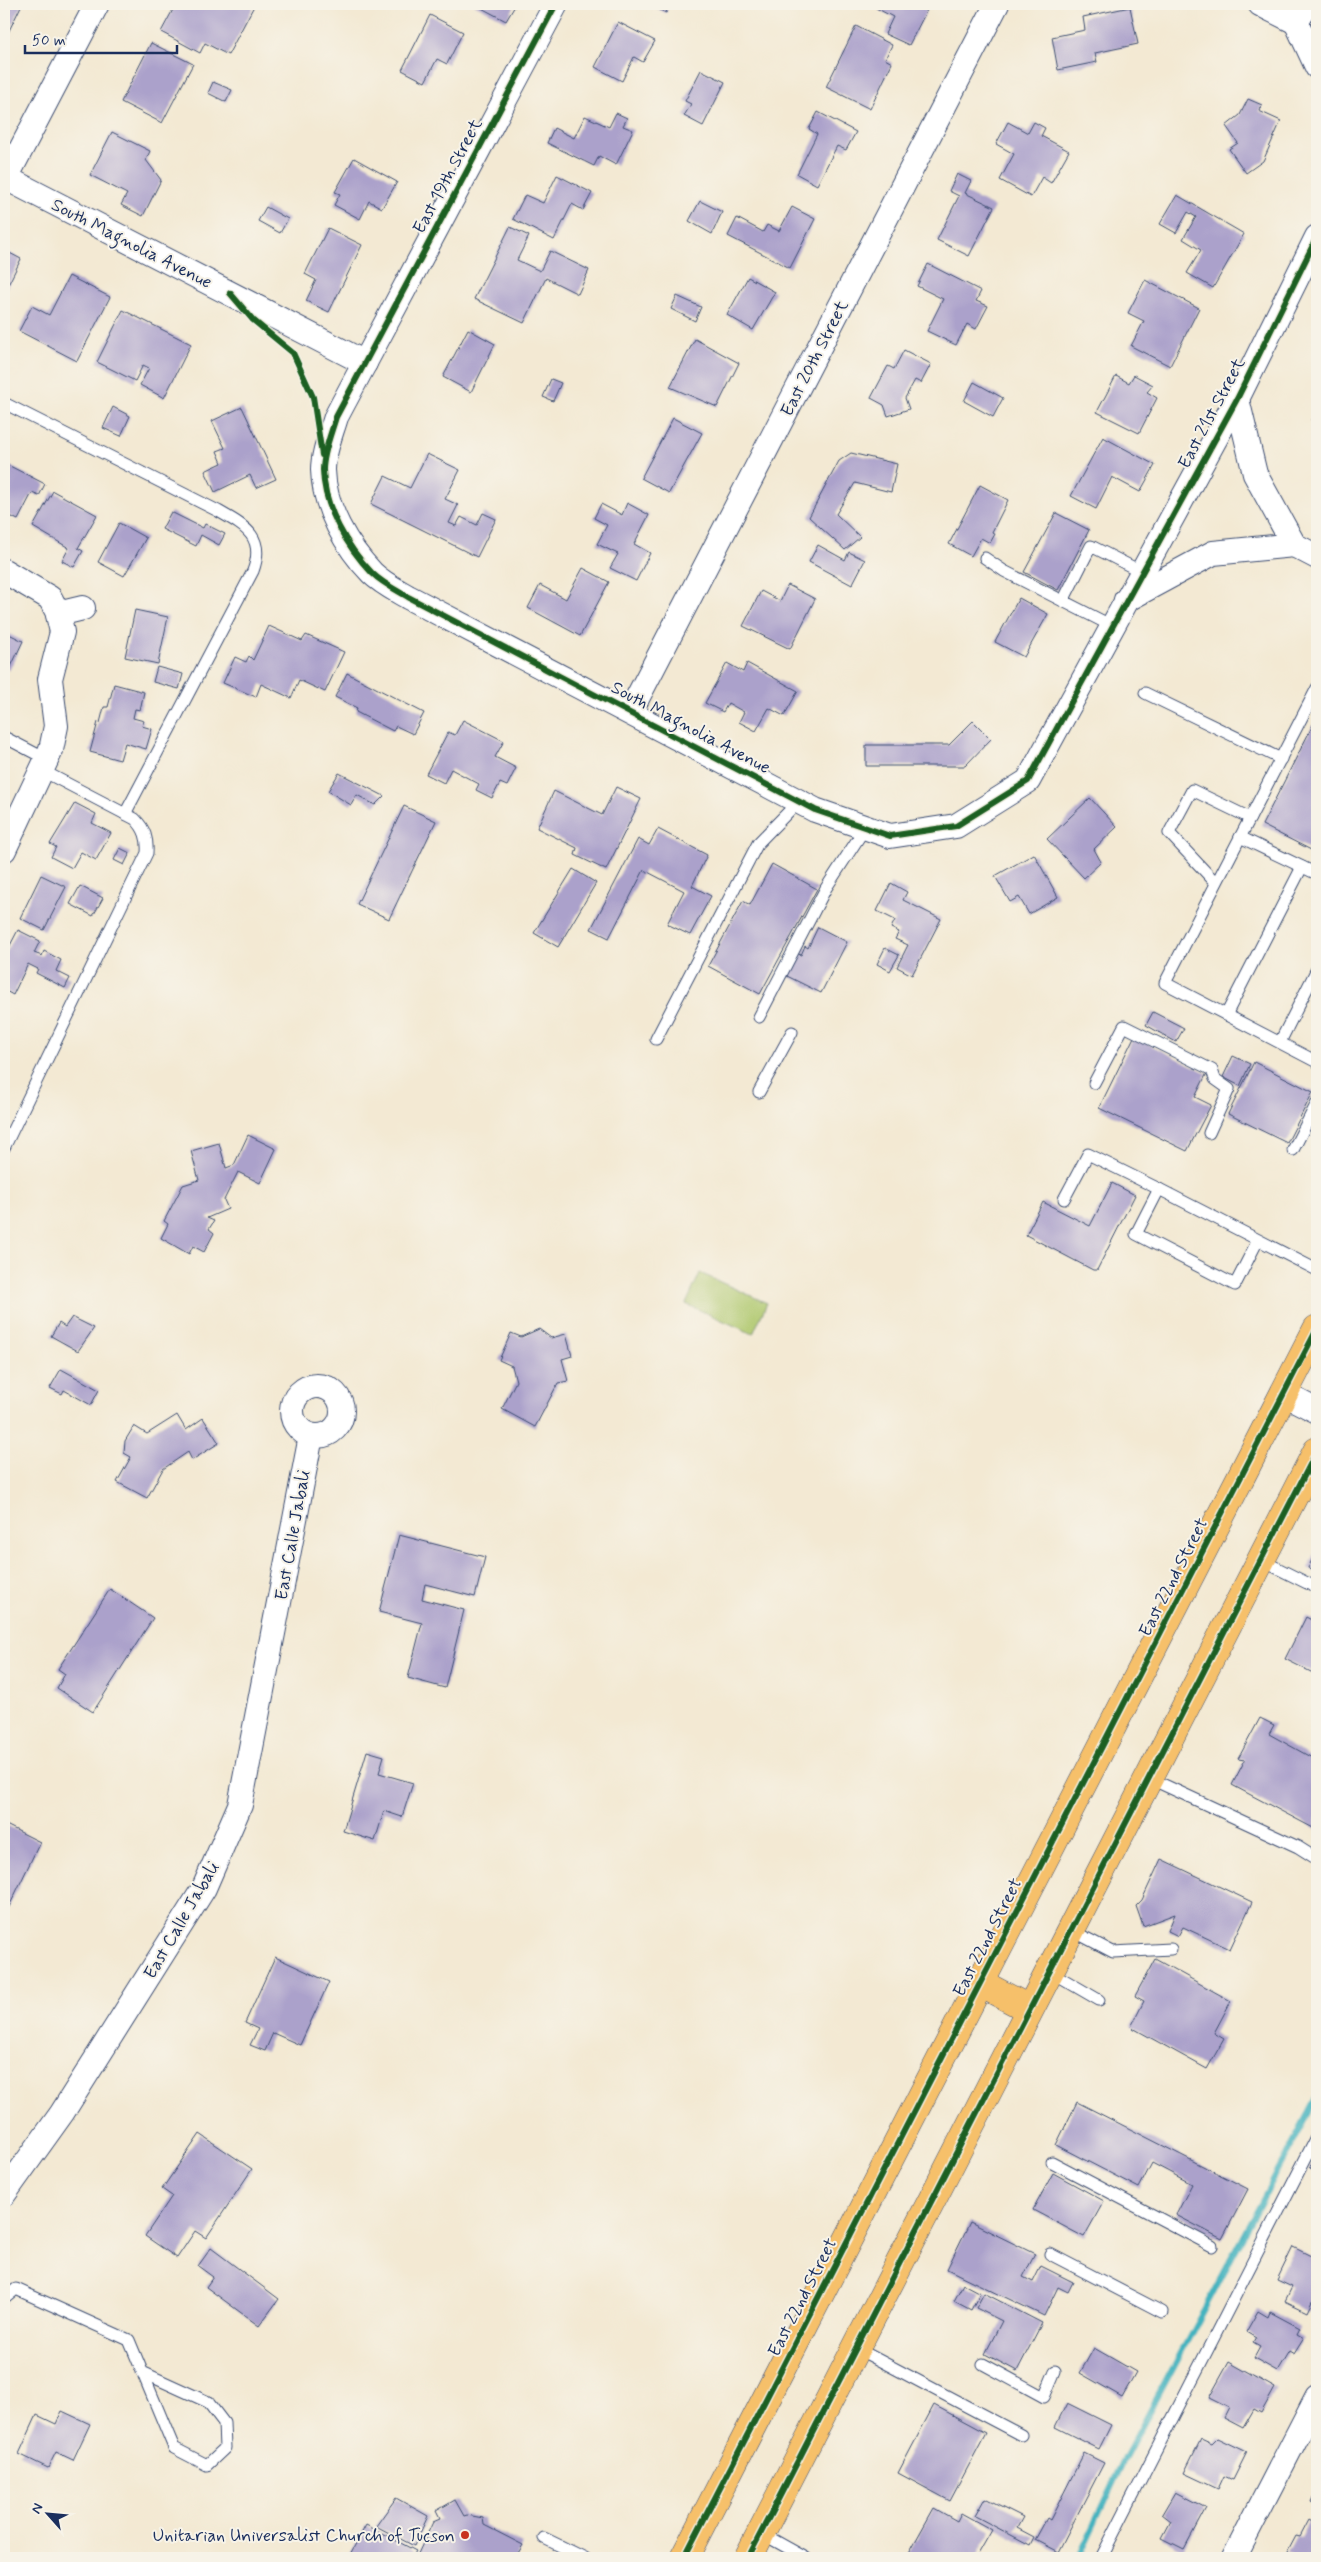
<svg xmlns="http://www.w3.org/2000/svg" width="1321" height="2562" viewBox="0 0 1321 2562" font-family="Mynerve,sans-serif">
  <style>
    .green { fill: #aec76c; stroke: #647b65 }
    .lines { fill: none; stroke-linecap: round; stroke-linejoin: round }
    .stream { stroke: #45b3bf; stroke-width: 6 }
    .building { fill: #aba1cb }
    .service-casing { stroke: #3b4b70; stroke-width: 13 }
    .minor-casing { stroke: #3b4b70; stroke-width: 26 }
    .primary-casing { stroke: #3b4b70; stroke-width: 29 }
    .service { stroke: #fff; stroke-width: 11 }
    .minor { stroke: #fff; stroke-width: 24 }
    .primary { stroke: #f6c06b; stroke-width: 28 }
    .cycleway-casing { stroke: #f7f3e8; stroke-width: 9 }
    .cycleway { stroke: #1b5e20; stroke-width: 6 }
    .poi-dot { fill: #c8321e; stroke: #f7f3e8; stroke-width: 2 }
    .labels { text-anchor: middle; stroke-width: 4; stroke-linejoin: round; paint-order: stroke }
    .street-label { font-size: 18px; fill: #1b2f5e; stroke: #f7f3e8 }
    .poi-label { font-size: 18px; fill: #1b2f5e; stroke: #f7f3e8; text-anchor: end }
  </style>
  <rect width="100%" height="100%" fill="#f7f3e8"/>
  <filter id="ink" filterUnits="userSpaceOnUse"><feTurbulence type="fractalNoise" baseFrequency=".02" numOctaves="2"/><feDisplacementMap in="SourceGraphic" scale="10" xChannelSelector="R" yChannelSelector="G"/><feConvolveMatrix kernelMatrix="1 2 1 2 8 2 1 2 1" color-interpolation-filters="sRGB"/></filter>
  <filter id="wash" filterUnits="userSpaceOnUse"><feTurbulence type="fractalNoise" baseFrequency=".0096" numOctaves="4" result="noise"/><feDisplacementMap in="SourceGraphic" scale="20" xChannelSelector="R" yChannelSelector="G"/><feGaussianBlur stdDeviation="1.12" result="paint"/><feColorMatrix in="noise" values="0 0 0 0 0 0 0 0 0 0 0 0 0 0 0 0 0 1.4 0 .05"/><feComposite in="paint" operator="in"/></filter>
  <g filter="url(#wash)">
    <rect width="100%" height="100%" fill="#f3e9d3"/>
    <!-- green -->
    <polygon class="green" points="700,1273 767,1303 753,1334 686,1304"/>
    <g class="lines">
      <!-- stream -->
      <polyline class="stream" points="1078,2558 1124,2460 1317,2097"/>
    </g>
    <g id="blocks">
      <!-- building -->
      <g class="building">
        <polygon points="4,4 22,4 4,41"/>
        <polygon points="176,4 255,4 228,55 205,43 200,53 161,32"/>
        <polygon points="474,4 516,4 506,21"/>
        <polygon points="648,4 670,4 666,13"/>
        <polygon points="878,4 930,4 909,45 885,34 893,17 876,8"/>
        <polygon points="1130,7 1138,44 1095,53 1097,62 1058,70 1052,37 1085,30 1083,17"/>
        <polygon points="430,15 463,32 447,64 437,59 425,82 402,70"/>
        <polygon points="618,22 655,41 643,62 634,57 622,81 595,67"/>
        <polygon points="856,26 892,45 885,59 892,63 870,109 826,87"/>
        <polygon points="151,43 193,64 162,123 121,102"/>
        <polygon points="701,70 725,82 703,126 684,116 691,104 685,101"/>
        <polygon points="213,82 232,90 226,102 208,93"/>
        <polygon points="1248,99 1262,105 1259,111 1281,121 1263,161 1246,173 1229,149 1238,143 1226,126 1240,115"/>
        <polygon points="818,112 856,132 846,150 837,146 817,185 797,174 817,134 809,129"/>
        <polygon points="616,113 627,118 623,126 633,130 616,165 599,156 594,166 547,143 554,128 574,138 585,116 609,127"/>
        <polygon points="1008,122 1028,133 1034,122 1045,128 1041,136 1069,151 1051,183 1042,177 1031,197 1000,180 1014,154 996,144"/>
        <polygon points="112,132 150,151 146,160 161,180 143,216 121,205 127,194 90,175"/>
        <polygon points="354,158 397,182 382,208 369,201 360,219 334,205 340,194 335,192"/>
        <polygon points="957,174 971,181 965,193 994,207 969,256 937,240 959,196 949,191"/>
        <polygon points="557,175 592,193 583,210 572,204 554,240 513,219 525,195 543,203"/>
        <polygon points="1177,195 1244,234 1213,288 1187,273 1201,250 1183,239 1196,217 1188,212 1176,233 1160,224"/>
        <polygon points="700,201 722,212 712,234 689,221"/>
        <polygon points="266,207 288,219 280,233 258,221"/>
        <polygon points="792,207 815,219 790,268 728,236 737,218 763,232 767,225 779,231"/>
        <polygon points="510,227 529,236 517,260 540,271 550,251 589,270 578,294 546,278 524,323 474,299"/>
        <polygon points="328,228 362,245 329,312 306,301 316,280 305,274"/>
        <polygon points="4,250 21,259 4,293"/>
        <polygon points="928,264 981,291 976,301 988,306 976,329 967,324 956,345 927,331 943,299 917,286"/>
        <polygon points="69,276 110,297 77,361 19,331 32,306 49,315"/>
        <polygon points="748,277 775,292 753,330 727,315"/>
        <polygon points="1145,280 1199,308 1170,366 1131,346 1144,321 1128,313"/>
        <polygon points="677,296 701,307 695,321 671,309"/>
        <polygon points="123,310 191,344 164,398 140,385 149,368 143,365 135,381 97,362"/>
        <polygon points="468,329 495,344 471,392 443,377"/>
        <polygon points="695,339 739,363 717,407 670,387"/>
        <polygon points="904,350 931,364 921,383 915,380 905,398 909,409 888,416 884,405 871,398 888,366 894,369"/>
        <polygon points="1134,375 1153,385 1147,392 1157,398 1139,433 1097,412 1116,376 1129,383"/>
        <polygon points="551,379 561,383 553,401 543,397"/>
        <polygon points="974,382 1003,398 993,417 964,401"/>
        <polygon points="113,407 130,416 121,436 103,428"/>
        <polygon points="242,407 276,479 256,488 250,475 215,492 205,471 222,463 217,451 225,448 212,421"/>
        <polygon points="673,418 702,433 669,493 641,478"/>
        <polygon points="1317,418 1317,438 1311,419"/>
        <polygon points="1103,437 1155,465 1140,492 1112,477 1096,509 1071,496"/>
        <polygon points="851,453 897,464 891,492 855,483 836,514 860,537 845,550 809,517 839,461"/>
        <polygon points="427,454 460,470 445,499 458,505 449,523 456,526 461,517 477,525 483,513 496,519 477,557 371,504 385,476 410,488"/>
        <polygon points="4,463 45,484 39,496 32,493 18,520 4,513"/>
        <polygon points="980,485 1008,500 992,532 995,534 990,543 981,538 971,556 949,544"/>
        <polygon points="53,491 97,515 78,548 83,551 74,567 62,561 69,548 33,527"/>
        <polygon points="627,503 649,515 634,544 650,553 636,581 610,568 618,554 597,544 607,525 594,518 601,504 622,515"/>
        <polygon points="171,512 203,528 205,524 225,534 219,545 201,535 196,546 162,529"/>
        <polygon points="1056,513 1089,530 1058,590 1024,572"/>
        <polygon points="119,523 146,538 124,576 98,562"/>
        <polygon points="818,545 845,560 849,552 865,560 852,585 809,562"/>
        <polygon points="583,568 609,582 580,636 528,608 540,585 566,599"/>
        <polygon points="788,585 815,599 790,649 743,626 761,591 780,601"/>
        <polygon points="1019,598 1048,614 1024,657 995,642"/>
        <polygon points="135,610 168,617 158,664 125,657"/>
        <polygon points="4,626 8,628 5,632 23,641 9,671 4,667"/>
        <polygon points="269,626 302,641 306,635 344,652 325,692 299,680 291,698 261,684 256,697 223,683 235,657 246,662 249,656 253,660"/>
        <polygon points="727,663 743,672 747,663 798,691 784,716 769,708 756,731 739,722 744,712 728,703 723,712 705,703"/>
        <polygon points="157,667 183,674 179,689 153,682"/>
        <polygon points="347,673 424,713 413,734 396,726 393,731 356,712 357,708 335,697"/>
        <polygon points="114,684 144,692 140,710 135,709 133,718 144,721 142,726 152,729 146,749 125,743 120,760 90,752 98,722 100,723 104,707 108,707"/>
        <polygon points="1317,717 1317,853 1262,825"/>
        <polygon points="463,720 504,741 495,757 516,768 507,786 500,783 492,798 476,790 479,784 451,769 444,783 426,774 448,732 455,735"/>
        <polygon points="973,721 991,739 965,766 866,766 866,745 949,745"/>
        <polygon points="339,773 384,796 375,805 357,795 351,805 328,791"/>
        <polygon points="616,787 641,799 606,870 575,855 577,848 537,828 554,791 602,815"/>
        <polygon points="1090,798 1117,827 1094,849 1101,862 1084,878 1047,839"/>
        <polygon points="75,803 96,814 92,823 111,833 96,860 81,852 72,868 51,857 56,847 50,844"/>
        <polygon points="404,806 436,821 389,919 357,904"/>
        <polygon points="658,829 707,855 692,886 711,896 690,935 667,924 684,891 644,870 609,938 591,929 638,839 649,845"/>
        <polygon points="120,848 130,853 124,865 114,860"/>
        <polygon points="1034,854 1058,897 1029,914 1019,897 1010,902 995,876"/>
        <polygon points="772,864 817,889 760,994 708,966 743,901 750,905"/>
        <polygon points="573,869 596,883 558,947 534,933"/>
        <polygon points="41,875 66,887 44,930 20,918"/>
        <polygon points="891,883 907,892 903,900 941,919 912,975 897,967 908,945 895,939 899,932 891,928 895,920 877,911"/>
        <polygon points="80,886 103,898 93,916 70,904"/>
        <polygon points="818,927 847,942 821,993 785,975 796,953 801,955 805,946 808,948"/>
        <polygon points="18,930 40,941 34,953 42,956 44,951 61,960 56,971 70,978 65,988 36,973 38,969 28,964 13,995 4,990 4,957"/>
        <polygon points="885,948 899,955 890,971 877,964"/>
        <polygon points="1153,1012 1184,1028 1176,1042 1146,1025"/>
        <polygon points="1134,1037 1207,1073 1195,1097 1211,1105 1187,1151 1099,1108"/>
        <polygon points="1233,1056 1250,1064 1240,1086 1223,1077"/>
        <polygon points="1254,1062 1313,1092 1287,1143 1228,1114"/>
        <polygon points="248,1135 276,1149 260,1183 238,1172 224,1200 228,1209 207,1218 214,1221 209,1229 214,1233 204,1252 193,1246 189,1254 161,1238 168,1224 164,1221 183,1185 199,1180 191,1151 219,1143 226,1168 234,1165"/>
        <polygon points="1112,1183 1135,1195 1097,1270 1093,1270 1026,1235 1043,1202 1090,1226"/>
        <polygon points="72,1317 94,1328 78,1351 51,1336 59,1323 65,1327"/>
        <polygon points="539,1329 551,1338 566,1334 572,1356 562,1359 568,1381 558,1383 535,1427 502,1409 516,1381 512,1366 499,1360 511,1333 521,1337"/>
        <polygon points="61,1369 99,1390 91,1405 64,1390 62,1394 50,1388"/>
        <polygon points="177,1415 186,1430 203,1418 219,1443 192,1460 188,1452 163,1469 147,1498 117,1482 131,1457 124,1453 125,1441 134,1426 147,1434"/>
        <polygon points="399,1535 485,1557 475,1597 425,1584 422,1599 464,1610 445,1688 408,1678 422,1623 379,1612"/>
        <polygon points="1317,1550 1317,1573 1308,1568"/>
        <polygon points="110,1589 153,1618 93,1712 57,1688 65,1674 58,1669"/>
        <polygon points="1306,1617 1317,1623 1317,1675 1285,1659"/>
        <polygon points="1260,1718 1274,1725 1269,1734 1314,1759 1317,1752 1317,1830 1232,1785 1245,1760 1238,1759"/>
        <polygon points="367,1751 384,1756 379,1773 413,1783 402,1817 384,1811 375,1841 343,1831"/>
        <polygon points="4,1824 40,1842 7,1911 4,1910"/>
        <polygon points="1161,1859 1252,1902 1230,1949 1183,1927 1178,1936 1168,1931 1175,1914 1143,1926 1136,1906 1142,1900"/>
        <polygon points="275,1957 329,1982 300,2045 273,2033 265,2051 250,2045 258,2029 245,2023"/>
        <polygon points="1155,1959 1231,2001 1214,2033 1224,2039 1207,2069 1131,2027 1144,2001 1135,1996"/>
        <polygon points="1077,2102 1248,2189 1222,2239 1176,2215 1192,2184 1152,2163 1139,2188 1056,2145"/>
        <polygon points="200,2134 252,2169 206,2238 195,2231 177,2258 145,2236 172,2196 162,2189"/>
        <polygon points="1316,2158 1317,2158 1317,2172 1310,2168"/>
        <polygon points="1053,2173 1104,2201 1084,2237 1033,2210"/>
        <polygon points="970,2222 1035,2254 1023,2277 1033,2282 1041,2266 1073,2282 1068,2292 1058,2287 1044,2316 947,2269"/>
        <polygon points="1293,2247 1317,2259 1317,2293 1308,2312 1285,2301 1292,2287 1277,2280"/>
        <polygon points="211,2248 279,2299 259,2326 206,2287 213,2277 198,2266"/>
        <polygon points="963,2284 980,2293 971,2310 954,2301"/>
        <polygon points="984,2293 1042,2323 1017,2371 985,2354 1002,2321 976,2308"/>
        <polygon points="1258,2311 1268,2317 1270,2312 1300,2328 1297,2334 1304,2338 1294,2354 1289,2351 1277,2371 1254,2358 1260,2347 1253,2343 1256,2338 1246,2332"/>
        <polygon points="1094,2348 1136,2372 1122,2397 1080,2373"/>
        <polygon points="1229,2362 1275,2388 1261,2413 1254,2409 1243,2428 1224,2418 1229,2408 1209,2398"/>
        <polygon points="1067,2403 1111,2425 1099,2449 1055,2427"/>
        <polygon points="934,2405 986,2433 950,2501 898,2473"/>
        <polygon points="62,2411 90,2424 73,2460 56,2452 48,2468 19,2454 37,2415 56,2424"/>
        <polygon points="1218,2438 1247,2452 1233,2480 1224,2476 1218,2489 1184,2473 1201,2439 1212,2444"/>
        <polygon points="1084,2453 1104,2463 1058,2552 1035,2540 1047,2518 1050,2520"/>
        <polygon points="1317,2486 1317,2506 1310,2502"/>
        <polygon points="1175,2492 1206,2508 1184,2549 1162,2538 1171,2521 1162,2514"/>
        <polygon points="396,2498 428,2516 414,2546 376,2526"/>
        <polygon points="985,2498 1023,2517 1017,2528 1034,2537 1030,2545 975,2516"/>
        <polygon points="455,2500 464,2516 467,2515 483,2518 484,2525 523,2545 515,2558 416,2558 433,2522 440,2519 436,2511"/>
        <polygon points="934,2508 957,2521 961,2513 992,2530 976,2558 906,2558"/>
        <polygon points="1309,2520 1317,2525 1317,2558 1290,2558 1292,2555 1287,2553 1296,2536 1300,2537"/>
        <polygon points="366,2525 416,2551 412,2558 348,2558"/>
      </g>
    </g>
  </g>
  <g filter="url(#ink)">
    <use href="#blocks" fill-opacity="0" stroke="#3b4b70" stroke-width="1"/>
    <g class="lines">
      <defs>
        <g id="service">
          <path d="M4,403L218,511C244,526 266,536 253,571L125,814"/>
          <polyline points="985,558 1004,571 1112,626"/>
          <polyline points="1063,601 1091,546 1142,572"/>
          <polyline points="1317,688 1165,983 1317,1062"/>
          <polyline points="1145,693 1281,759"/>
          <polyline points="4,737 46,759"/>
          <polyline points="1240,837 1317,874"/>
          <polyline points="1216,883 1169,833 1192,790 1250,818"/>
          <polyline points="1226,1015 1302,867"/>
          <polyline points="759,1017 826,888 865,828"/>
          <polyline points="656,1039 758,843 799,801"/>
          <polyline points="1280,1042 1317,969"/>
          <polyline points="1094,1083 1124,1026 1212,1070 1215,1079 1229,1089 1209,1133"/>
          <polyline points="759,1092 792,1032"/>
          <path d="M4,1148L147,853C148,839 145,829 135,819L41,770"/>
          <polyline points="1293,1150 1317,1103"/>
          <polyline points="1064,1199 1088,1154 1159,1189"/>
          <polyline points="1258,1240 1235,1285 1136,1234 1159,1189 1317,1270"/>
          <polyline points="1261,1560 1317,1588"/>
          <polyline points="1149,1778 1298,1847 1317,1859"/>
          <polyline points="1071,1930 1113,1952 1171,1949"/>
          <polyline points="1049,1971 1099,2000"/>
          <polyline points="1052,2162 1212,2246"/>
          <polyline points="1050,2254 1162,2312"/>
          <polyline points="4,2299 16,2289 129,2340 174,2448 207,2465 225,2448 224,2423 208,2402 142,2372"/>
          <polyline points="856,2348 1021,2435"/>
          <polyline points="983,2364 1044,2397 1055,2371"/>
          <polyline points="761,2533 806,2558"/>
          <polyline points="544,2538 585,2558"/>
          <polyline points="1101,2558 1317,2136"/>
        </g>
        <g id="minor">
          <path d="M556,4L336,417C331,434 323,453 323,470C324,508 347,547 372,573C382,583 396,590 408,597L815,810L890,836L956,826L1028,781L1237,399L1317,237"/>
          <polyline points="1260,4 1296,22"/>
          <polyline points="1296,22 1317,67"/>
          <polyline points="1296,22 1308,4"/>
          <polyline points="4,177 365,363"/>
          <polyline points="6,178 97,4"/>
          <polyline points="1237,399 1255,474 1294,545 1317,557"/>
          <polyline points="4,571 50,598 57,611 62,632 50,679 56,726 51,750 4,850"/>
          <polyline points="1126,600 1213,553 1294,545"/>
          <polyline points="58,614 83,608"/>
          <polyline points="630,712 997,4"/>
          <circle cx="317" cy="1411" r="25"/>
          <polyline points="1284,1394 1317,1411"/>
          <polyline points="4,2194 62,2113 204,1888 240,1805 311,1436"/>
          <polyline points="1234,2558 1317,2397"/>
        </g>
        <g id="primary">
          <polyline points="980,1983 1029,2009"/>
          <polyline points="684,2558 1317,1329"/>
          <polyline points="748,2558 1317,1451"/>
        </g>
      </defs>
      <!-- service casing -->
      <use href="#service" class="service-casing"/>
      <!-- minor casing -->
      <use href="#minor" class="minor-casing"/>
      <!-- primary casing -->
      <use href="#primary" class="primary-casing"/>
      <!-- service -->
      <use href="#service" class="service"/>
      <!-- minor -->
      <use href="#minor" class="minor"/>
      <!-- primary -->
      <use href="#primary" class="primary"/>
      <defs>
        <g id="cycleway">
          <path d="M556,4L336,417C331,434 323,453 323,470C324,508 347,547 372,573C382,583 396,590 408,597L815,810L890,836L956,826L1028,781L1237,399L1317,237"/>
          <polyline points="230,293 253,320 293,353 313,397 322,455"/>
          <polyline points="684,2558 1317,1329"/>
          <polyline points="748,2558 1317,1451"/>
        </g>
      </defs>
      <!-- cycleway casing -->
      <use href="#cycleway" class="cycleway-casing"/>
      <!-- cycleway -->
      <use href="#cycleway" class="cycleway"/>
    </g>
  </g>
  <!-- markers -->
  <circle class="poi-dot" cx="465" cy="2535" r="5"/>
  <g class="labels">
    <!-- street labels -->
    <g class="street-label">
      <text transform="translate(447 176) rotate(-62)" y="6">East 19th Street</text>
      <text transform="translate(132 243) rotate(27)" y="6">South Magnolia Avenue</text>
      <text transform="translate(814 358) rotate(-63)" y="6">East 20th Street</text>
      <text transform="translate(1211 413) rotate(-62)" y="6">East 21st Street</text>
      <text transform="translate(691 727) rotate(28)" y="6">South Magnolia Avenue</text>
      <text transform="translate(292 1535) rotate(-80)" y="6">East Calle Jabali</text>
      <text transform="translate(1173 1577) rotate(-63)" y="6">East 22nd Street</text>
      <text transform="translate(181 1920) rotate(-60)" y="6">East Calle Jabali</text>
      <text transform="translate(987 1937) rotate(-63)" y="6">East 22nd Street</text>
      <text transform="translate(802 2297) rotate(-63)" y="6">East 22nd Street</text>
    </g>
    <!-- poi labels -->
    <g class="poi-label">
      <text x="455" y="2541">Unitarian Universalist Church of Tucson</text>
    </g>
  </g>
  <!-- margin -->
  <rect width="1321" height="2562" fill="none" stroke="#f7f3e8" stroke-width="20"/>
  <!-- north arrow -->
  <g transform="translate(48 2514) rotate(297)" stroke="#f7f3e8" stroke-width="4" paint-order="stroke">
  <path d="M0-4L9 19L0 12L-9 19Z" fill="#1b2f5e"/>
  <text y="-8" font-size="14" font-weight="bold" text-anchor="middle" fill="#1b2f5e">N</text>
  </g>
  <!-- scale -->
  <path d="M25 45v8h152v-8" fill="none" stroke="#1b2f5e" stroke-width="2.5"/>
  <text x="32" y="45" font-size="15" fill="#1b2f5e" stroke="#f7f3e8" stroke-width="4" paint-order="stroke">50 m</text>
</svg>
